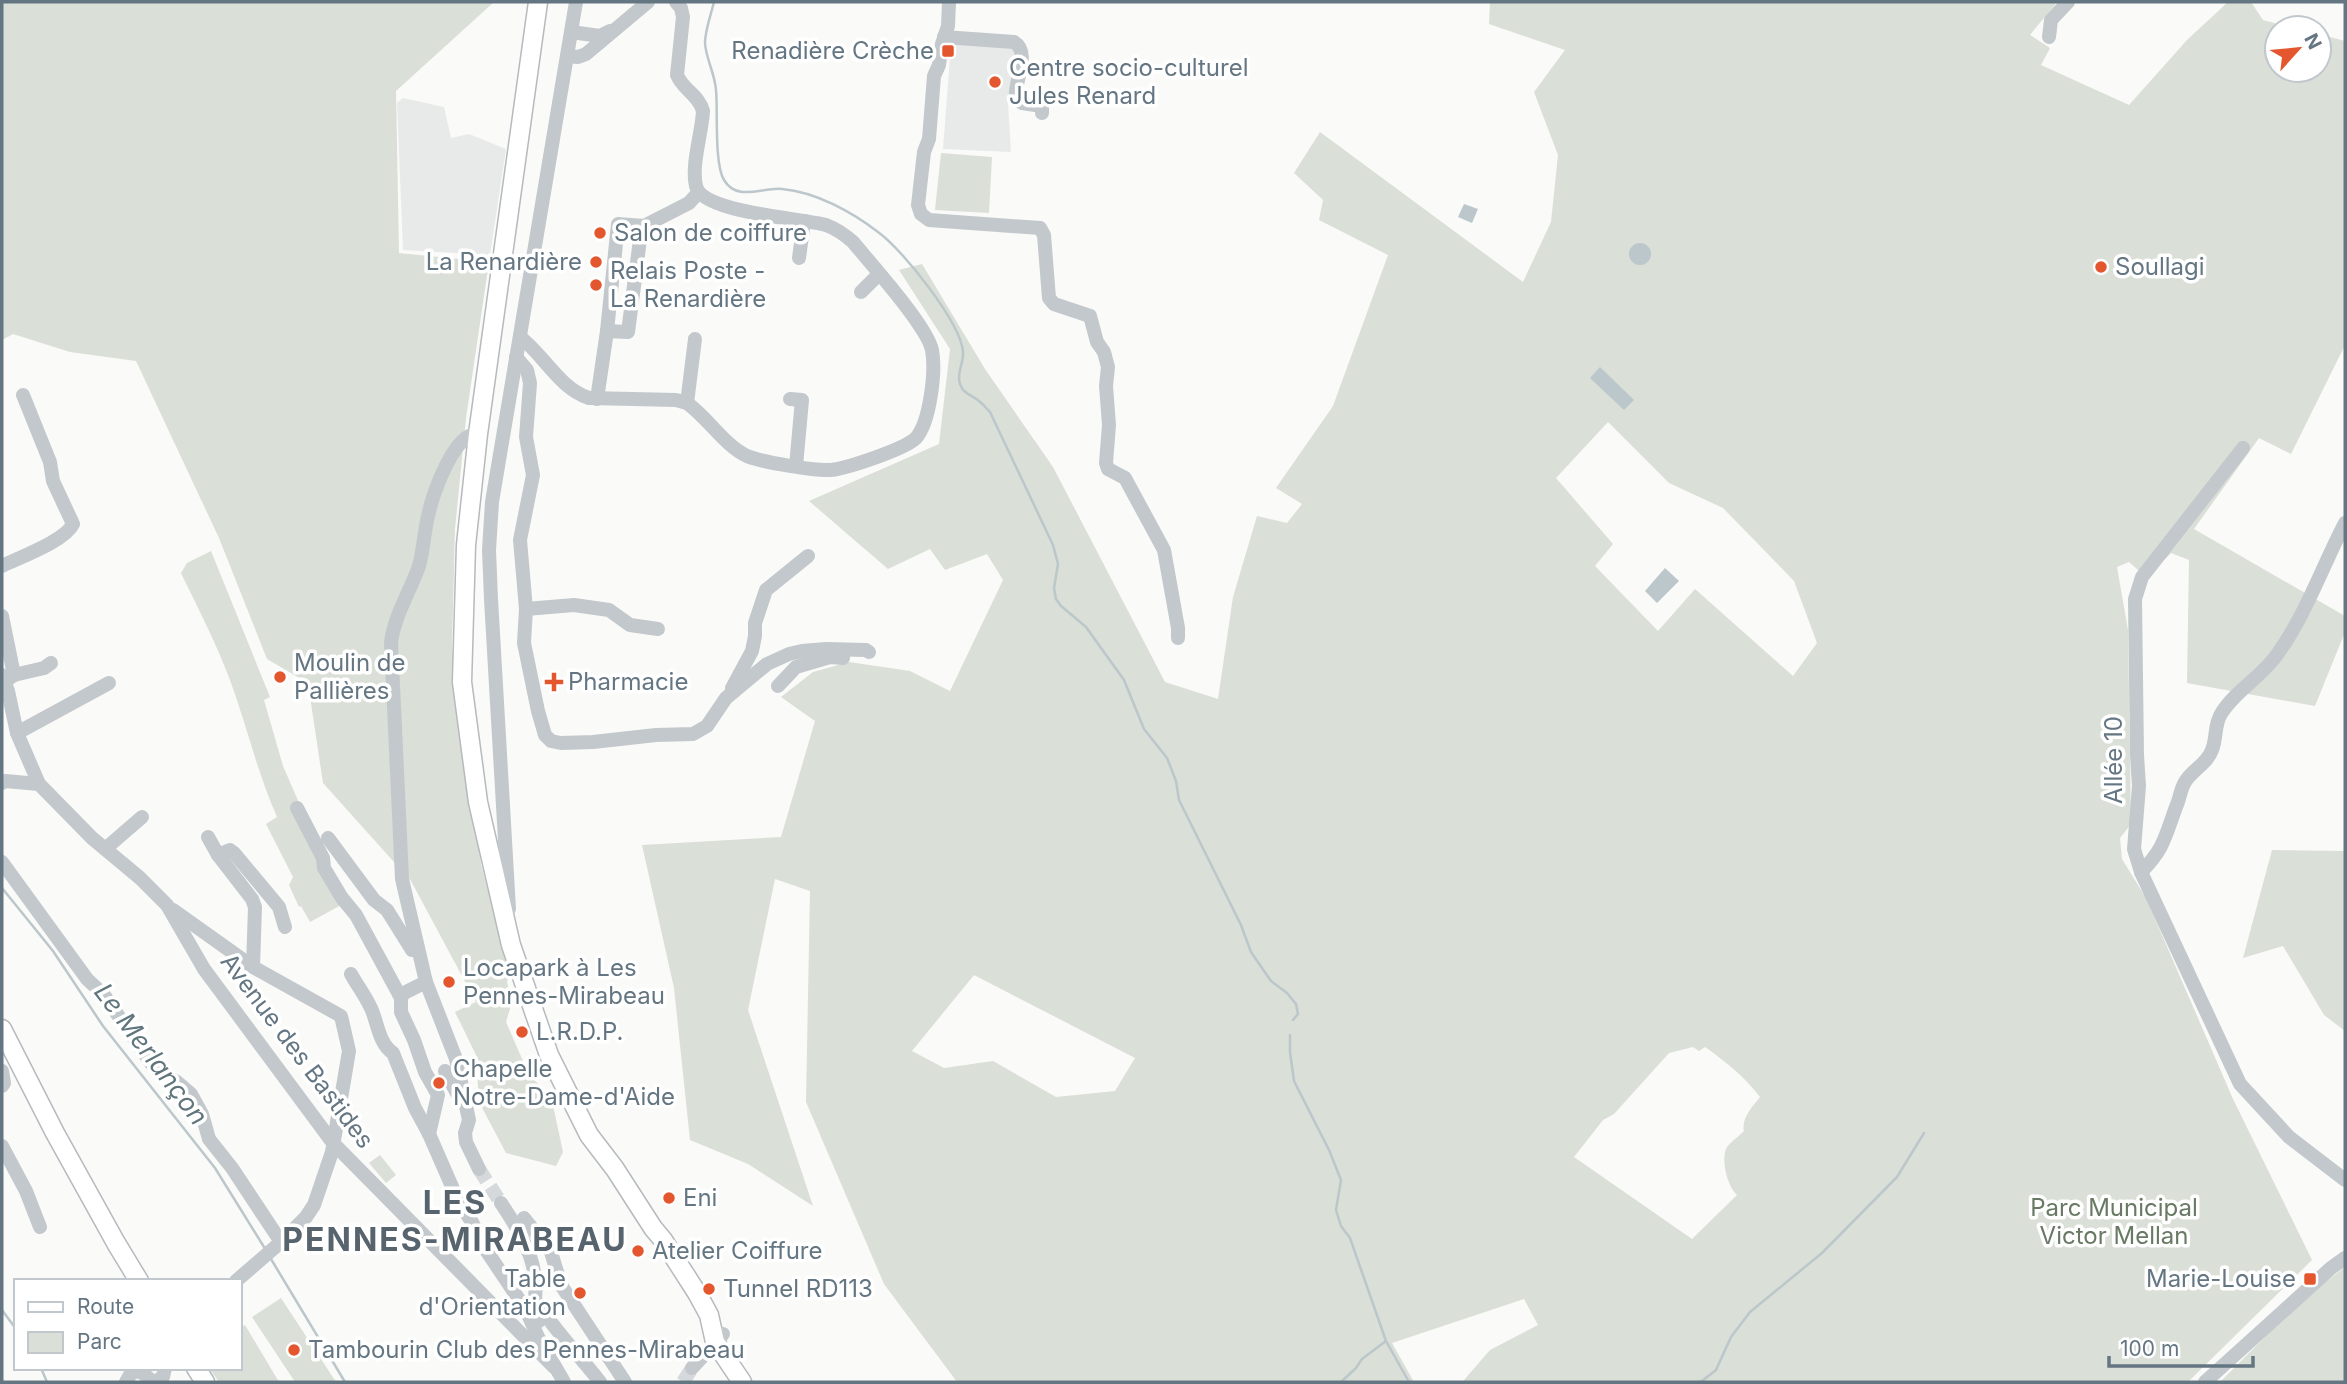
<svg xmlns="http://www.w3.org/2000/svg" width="2347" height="1384" viewBox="0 0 2347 1384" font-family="Inter,sans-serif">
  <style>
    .built { fill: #e8e9e9 }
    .green { fill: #dadfd7; fill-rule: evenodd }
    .water { fill: #bbc7cb }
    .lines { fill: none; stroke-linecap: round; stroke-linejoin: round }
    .stream { stroke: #bbc7cb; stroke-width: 2.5 }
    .minor-tunnel { stroke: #d5d9db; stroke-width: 14; stroke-dasharray: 14 7; stroke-linecap: butt }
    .major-casing { stroke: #b5babe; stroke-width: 21 }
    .minor { stroke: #c3c8cc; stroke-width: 14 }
    .major { stroke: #fff; stroke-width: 18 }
    .poi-dot { fill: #e4572e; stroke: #fff; stroke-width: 2.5 }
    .labels { text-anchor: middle; stroke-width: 7; stroke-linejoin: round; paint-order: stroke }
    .poi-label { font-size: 24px; fill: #657683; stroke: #fff; text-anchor: start }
    .street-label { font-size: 24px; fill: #657683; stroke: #fff }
    .park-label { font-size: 24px; fill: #687a64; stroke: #fff }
    .water-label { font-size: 26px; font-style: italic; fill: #60757c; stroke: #fff }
    .district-label { font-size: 32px; font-weight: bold; letter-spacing: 2px; fill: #57646e; stroke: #fff }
  </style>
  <rect width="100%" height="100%" fill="#fafaf8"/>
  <!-- built -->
  <g class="built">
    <polygon points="951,44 1013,47 1017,53 1008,104 1011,152 943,149"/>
    <polygon points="403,98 444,107 451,138 469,134 506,149 490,255 403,250 397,103"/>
  </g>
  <!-- green -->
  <g class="green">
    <polygon points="2,2 494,2 396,91 399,253 489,262 466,418 455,529 452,647 481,864 510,972 507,982 512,1002 506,1022 529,1075 551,1096 563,1152 556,1166 506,1153 479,1102 476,1055 455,1012 476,1002 411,881 323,783 308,683 267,659 219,538 136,361 70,352 13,334 2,340"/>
    <path d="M1490,2H2057L2030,35L2050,48L2041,65L2129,105L2187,40L2228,2H2251L2263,20L2293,28H2277V70H2319V34L2345,41V345L2291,454L2259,438L2194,529L2345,616V632L2315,706L2187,683L2189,560L2171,553L2147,578L2129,562L2117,567L2128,630L2131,824L2120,838L2122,859L2146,898L2233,1099L2312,1260L2188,1382H1465L1464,1380L1490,1350L1538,1325L1524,1299L1392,1343L1414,1382H957L884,1284L806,1102L810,891L775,879L748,1010L813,1206L748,1164L690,1140L674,988L642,845L781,837L815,721L781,697L813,672L849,662L910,671L950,691L1003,580L987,554L945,570L930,549L888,569L809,501L939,444L950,349L899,270L922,264L985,369L1053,467L1165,682L1218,699L1233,597L1257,516L1287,523L1302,504L1276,488L1333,406L1388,255L1319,220L1323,200L1294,173L1320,132L1523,282L1551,222L1558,155L1534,92L1565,50L1489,24ZM1608,422L1669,483L1723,508L1794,581L1817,643L1793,676L1695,589L1658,631L1595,566L1613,544L1556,478ZM974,975L1135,1058L1115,1091L1056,1097L993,1061L944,1068L912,1051ZM1693,1047L1699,1051L1705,1047C1725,1061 1745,1077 1760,1097C1752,1107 1741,1119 1744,1131C1739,1136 1731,1142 1727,1147C1720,1160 1728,1187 1737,1195L1692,1239L1574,1157L1603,1120L1614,1114L1669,1053Z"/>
    <polygon points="941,153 992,157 989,213 935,210"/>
    <path d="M211,551L270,697L264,700L283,766L343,904L310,922L301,906L299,907L289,885L293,877L266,824L277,817C257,772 247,726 230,680C216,643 198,608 181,573L187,563Z"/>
    <polygon points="2272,850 2345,851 2345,1031 2324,1015 2283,946 2243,958"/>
    <polygon points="380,1155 396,1175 386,1183 369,1163"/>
    <polygon points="2345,1267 2345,1382 2220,1382 2300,1302"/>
    <polygon points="281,1298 336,1382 295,1382 252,1317"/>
    <polygon points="245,1325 279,1382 219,1382 209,1368 240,1368 240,1328"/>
  </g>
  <!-- water -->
  <g class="water">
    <polygon points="1464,204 1478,209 1472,223 1458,217"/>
    <circle cx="1640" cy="254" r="11"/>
    <polygon points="1600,367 1634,400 1624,410 1590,378"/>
    <polygon points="1665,568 1679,581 1657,603 1645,591"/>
  </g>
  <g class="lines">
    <!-- stream -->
    <g class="stream">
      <path d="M714,2C711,14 705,31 705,43C706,59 715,74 716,90C718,111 714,163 724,180C737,202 762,187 782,189C816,192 852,212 878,232C903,250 961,323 963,352C964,363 956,373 960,384C963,394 972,395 979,401C983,404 987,409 990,412L1053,545L1058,564L1054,588L1056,599L1061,606L1086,627L1124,680L1144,729L1167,758L1176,781L1179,800L1241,925L1251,952L1271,981L1287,993L1296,1004L1298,1014L1293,1020"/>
      <polyline points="2,888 53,951 103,1026 215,1168 264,1247"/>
      <polyline points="1290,1035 1290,1052 1294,1081 1329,1150 1341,1180 1336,1210 1341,1226 1350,1238 1386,1341 1409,1382"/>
      <polyline points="271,1259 345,1382"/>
      <polyline points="2,1310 16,1329"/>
      <polyline points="41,1368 47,1382"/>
      <polyline points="1341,1382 1356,1368 1362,1359 1386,1341"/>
      <polyline points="1697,1382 1702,1381 1716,1370 1731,1337 1750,1312 1822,1253 1897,1177 1924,1133"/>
    </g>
    <!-- minor-tunnel -->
    <g class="minor-tunnel">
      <polyline points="479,1169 501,1203"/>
      <polyline points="683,1382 692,1368"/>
    </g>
    <defs>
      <g id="major">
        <polyline points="538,2 478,434 466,545 462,682 478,802 511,945 549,1055 589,1135 615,1169 653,1228 663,1240 697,1293 709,1315 715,1342 742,1382"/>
        <polyline points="2,1029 55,1133 116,1243 139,1281"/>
        <polyline points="196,1368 205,1382"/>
      </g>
    </defs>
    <!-- major casing -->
    <use href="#major" class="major-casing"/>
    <!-- minor -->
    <g class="minor">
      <polyline points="949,2 948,26 942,44 939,65 934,76 929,139 924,152 918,205 921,214 929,220 1040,228 1044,235 1049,298 1054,304 1090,316 1097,342 1104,352 1108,367 1106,386 1109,425 1106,463 1108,469 1125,478 1164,550 1178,628 1178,638"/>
      <polyline points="571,32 600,36 610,31"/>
      <path d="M944,37L1014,42C1032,53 1013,82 1016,99L1022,103L1042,106V113"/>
      <polyline points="2049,37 2051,20 2068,2"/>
      <polyline points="567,56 578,57 586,54 648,2"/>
      <polyline points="799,258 804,221"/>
      <polyline points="861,292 879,274"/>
      <polyline points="607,331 618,224 644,226"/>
      <path d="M520,337C544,355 559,388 589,398L676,400L687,403C708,418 724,445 747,456C761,462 815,471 831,470C848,468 905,449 916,438C930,422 936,371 932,350C927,326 871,264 853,242C845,235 837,229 826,225C802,218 702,213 696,186C691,165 702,133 703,111C699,95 683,90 677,75L683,17L681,8L676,2"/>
      <polyline points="516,357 527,370 530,383 526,437 533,475 520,540 526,609 524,643 538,711 545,735 551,741 561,743 593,742 656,735 693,734 707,726 726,698 767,664 789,654 802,651 826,649 866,650 869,652"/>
      <polyline points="597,399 607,331 628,332 641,232 644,226 689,203 698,193"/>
      <polyline points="790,399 802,400 796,466"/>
      <polyline points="687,403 695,339"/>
      <path d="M478,434C455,431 433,493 429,512C424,530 424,548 419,566C410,592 395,614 391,642L402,879L426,982L456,1059L469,1120L465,1133L466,1142L479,1169"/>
      <polyline points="2243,448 2142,577 2135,599 2137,755 2139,786 2134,849 2141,872 2240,1084 2289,1137 2345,1180"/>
      <path d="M2,566C20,557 65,541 73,524L53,481L50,462L23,395"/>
      <polyline points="526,609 574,605 609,610 630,625 658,629"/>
      <polyline points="2,616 14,675 4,682"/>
      <polyline points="2,675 8,691 17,733 39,784"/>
      <polyline points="14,675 44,668 51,663"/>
      <polyline points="778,686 796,667 830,657 843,658"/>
      <polyline points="732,688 752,651 755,636 755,623 766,590 808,556"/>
      <polyline points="17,733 109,683"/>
      <polyline points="2,783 5,781 39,784 92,838 140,878 167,905 204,969 333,1143 554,1367"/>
      <polyline points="297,808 323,858 324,868 342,898 356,915 401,998"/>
      <polyline points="208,837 218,855 252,899 255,907 253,967"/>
      <polyline points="328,838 374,900 387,910 412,950 415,950"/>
      <polyline points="105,849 142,817"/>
      <polyline points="218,855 230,850 234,853 279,907 285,927"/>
      <polyline points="2,862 87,979 104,995 151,1063 160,1072 177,1082 191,1094 202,1114 209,1139 232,1168 281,1242"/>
      <path d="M2141,872C2164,849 2165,837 2176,807C2180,799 2180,790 2185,782C2192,770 2207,764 2212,750C2217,738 2214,725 2221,714C2234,692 2261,677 2276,656C2306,615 2322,567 2345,523"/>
      <polyline points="509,909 491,599 489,550 492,502 576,2"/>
      <polyline points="173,910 253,967 341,1016 349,1051 332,1152 314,1205 306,1217 281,1242 236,1281"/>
      <path d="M351,974C358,987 368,999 373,1013C378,1027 380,1044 393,1053L415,1108L429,1134L457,1198L473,1224L484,1247L526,1310L538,1337L564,1382"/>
      <polyline points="426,982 404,993 401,998 401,1012 414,1040 425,1072 438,1095 429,1134"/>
      <polyline points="2,1071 4,1083 2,1086"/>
      <polyline points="445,1071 460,1099"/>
      <polyline points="2,1146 26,1191 40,1227"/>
      <path d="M501,1203C516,1226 532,1250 535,1278C537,1296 532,1304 539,1321"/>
      <polyline points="524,1218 551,1252 561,1285 625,1382"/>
      <path d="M538,1304C556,1332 579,1355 600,1382"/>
      <polyline points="692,1368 723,1334"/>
      <path d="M126,1382L130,1375L136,1371C145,1371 147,1380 155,1382L163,1377L165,1368"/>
      <polyline points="2205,1382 2331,1268 2345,1258"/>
    </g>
    <!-- major -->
    <use href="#major" class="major"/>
  </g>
  <!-- markers -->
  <g class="poi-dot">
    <rect x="941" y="44" width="14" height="14" rx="3.5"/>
    <circle cx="995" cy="82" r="7"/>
    <circle cx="600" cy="233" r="7"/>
    <circle cx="596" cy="262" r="7"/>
    <circle cx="2101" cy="267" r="7"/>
    <circle cx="596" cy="285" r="7"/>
    <circle cx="280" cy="677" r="7"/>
    <path d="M550.5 671.5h7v7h7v7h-7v7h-7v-7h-7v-7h7z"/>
    <circle cx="449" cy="982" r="7"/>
    <circle cx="522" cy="1032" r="7"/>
    <circle cx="439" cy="1083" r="7"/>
    <circle cx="669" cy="1198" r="7"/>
    <circle cx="638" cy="1251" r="7"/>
    <rect x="2303" y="1272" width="14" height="14" rx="3.5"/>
    <circle cx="709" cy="1289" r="7"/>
    <circle cx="580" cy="1293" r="7"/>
    <circle cx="294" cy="1350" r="7"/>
  </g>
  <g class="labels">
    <!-- poi labels -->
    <g class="poi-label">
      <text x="934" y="59" text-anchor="end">Renadière Crèche</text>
      <text x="1009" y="76">Centre socio-culturel<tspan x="1009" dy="28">Jules Renard</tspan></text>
      <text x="614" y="241">Salon de coiffure</text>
      <text x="582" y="270" text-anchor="end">La Renardière</text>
      <text x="2115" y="275">Soullagi</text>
      <text x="610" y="279">Relais Poste -<tspan x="610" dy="28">La Renardière</tspan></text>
      <text x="294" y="671">Moulin de<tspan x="294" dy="28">Pallières</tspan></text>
      <text x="568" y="690">Pharmacie</text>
      <text x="463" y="976">Locapark à Les<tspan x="463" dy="28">Pennes-Mirabeau</tspan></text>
      <text x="536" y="1040">L.R.D.P.</text>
      <text x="453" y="1077">Chapelle<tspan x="453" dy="28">Notre-Dame-d'Aide</tspan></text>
      <text x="683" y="1206">Eni</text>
      <text x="652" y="1259">Atelier Coiffure</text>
      <text x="566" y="1287" text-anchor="end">Table<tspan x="566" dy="28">d'Orientation</tspan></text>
      <text x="2296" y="1287" text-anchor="end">Marie-Louise</text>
      <text x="723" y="1297">Tunnel RD113</text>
      <text x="308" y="1358">Tambourin Club des Pennes-Mirabeau</text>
    </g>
    <!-- street labels -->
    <g class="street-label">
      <text transform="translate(2114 760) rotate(-90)" y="8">Allée 10</text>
      <text transform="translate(297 1051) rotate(53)" y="8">Avenue des Bastides</text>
    </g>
    <!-- park labels -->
    <g class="park-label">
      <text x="2114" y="1216">Parc Municipal<tspan x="2114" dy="28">Victor Mellan</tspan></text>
    </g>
    <!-- water labels -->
    <g class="water-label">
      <text transform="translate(151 1054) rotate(53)" y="9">Le Merlançon</text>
    </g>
    <!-- district labels -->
    <g class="district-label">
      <text x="455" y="1214">LES<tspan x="455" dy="37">PENNES-MIRABEAU</tspan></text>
    </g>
  </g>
  <!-- border -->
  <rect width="2347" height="1384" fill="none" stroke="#657683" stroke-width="7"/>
  <!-- legend -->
  <rect x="14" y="1279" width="228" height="91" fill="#ffffff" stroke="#c1c8cd" stroke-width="2"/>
  <rect x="28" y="1302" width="35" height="10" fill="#ffffff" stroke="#c1c8cd" stroke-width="2"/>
  <text x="77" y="1314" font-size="21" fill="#657683">Route</text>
  <rect x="28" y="1332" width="35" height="21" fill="#dadfd7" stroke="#c1c8cd" stroke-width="2"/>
  <text x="77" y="1349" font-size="21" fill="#657683">Parc</text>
  <!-- north arrow -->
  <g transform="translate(2298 49) rotate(63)"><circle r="33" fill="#ffffff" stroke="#c1c8cd" stroke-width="2"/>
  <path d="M0-5L12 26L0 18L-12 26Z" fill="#e4572e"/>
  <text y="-10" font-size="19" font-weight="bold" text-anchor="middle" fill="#657683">N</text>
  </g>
  <!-- scale -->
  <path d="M2109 1356v10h144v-10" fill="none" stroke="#657683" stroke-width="3.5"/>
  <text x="2120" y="1356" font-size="21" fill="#657683" stroke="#ffffff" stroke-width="5" paint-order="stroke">100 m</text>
</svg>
